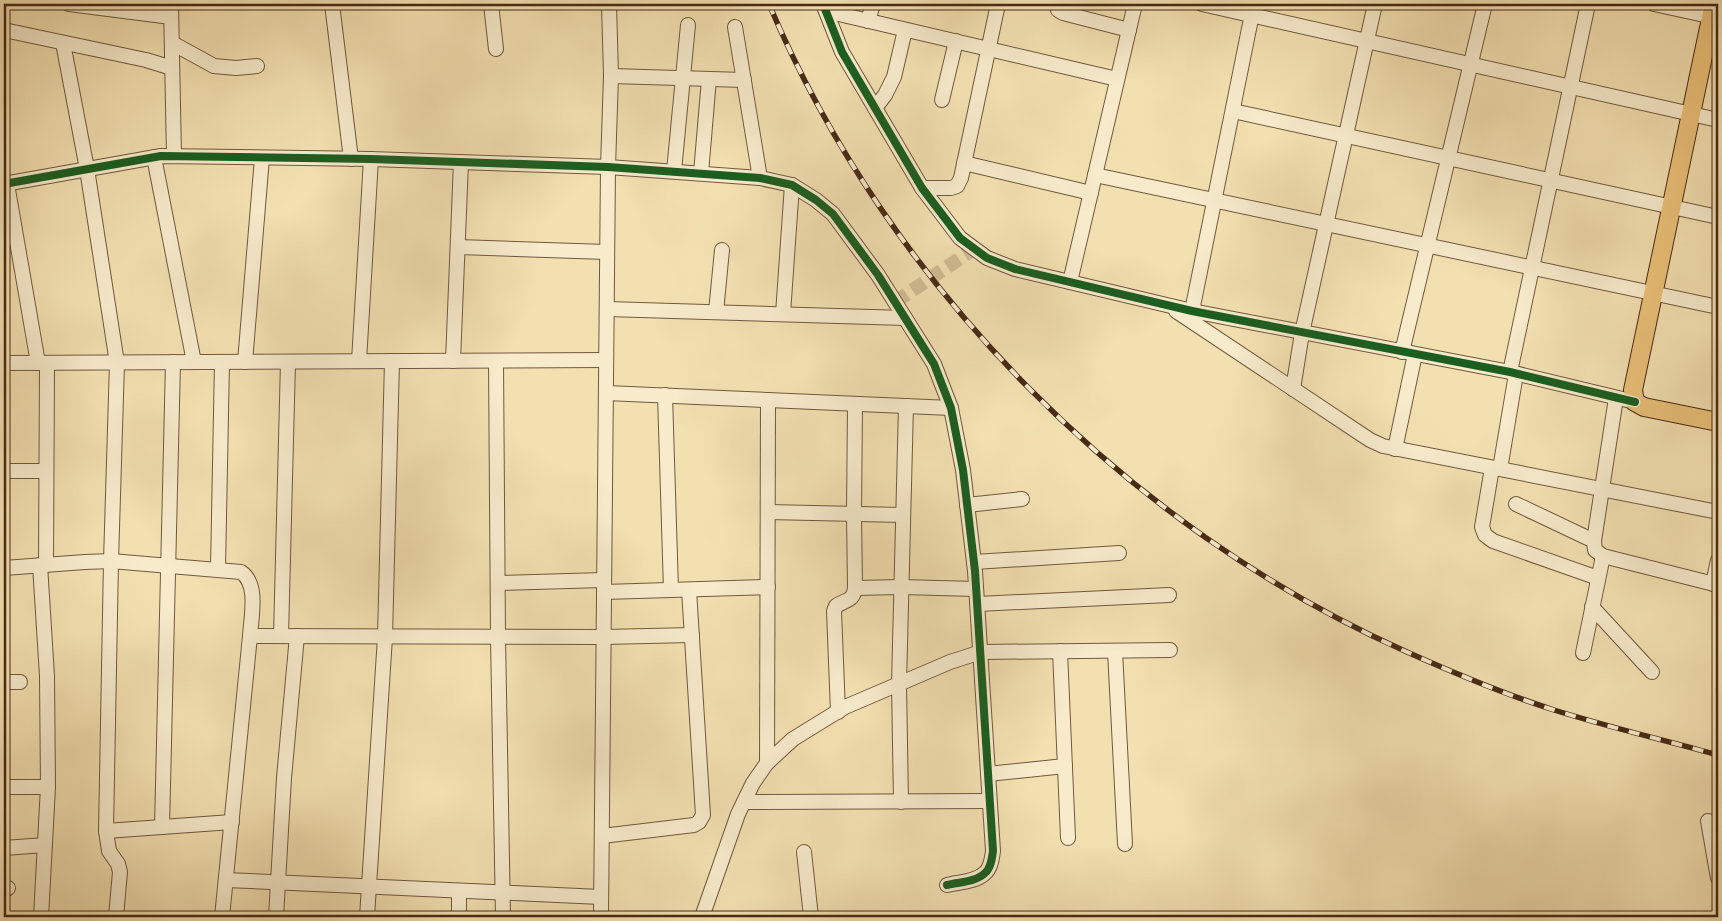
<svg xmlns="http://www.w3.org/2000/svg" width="1722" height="921" viewBox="0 0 1722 921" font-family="'IM FELL Double Pica',serif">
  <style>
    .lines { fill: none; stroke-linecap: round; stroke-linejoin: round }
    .minor-tunnel { stroke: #d1bc92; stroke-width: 14; stroke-dasharray: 14 7; stroke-linecap: butt }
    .minor-casing { stroke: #72583d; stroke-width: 16 }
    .major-casing { stroke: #472a16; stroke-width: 20 }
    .minor { stroke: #f7ebcc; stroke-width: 14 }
    .major { stroke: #eac078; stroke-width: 18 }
    .rail-casing { stroke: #472a16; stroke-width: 5.5 }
    .rail { stroke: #f7ebcc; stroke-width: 4; stroke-dasharray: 11; stroke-linecap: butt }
    .cycleway-casing { stroke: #f7ebcc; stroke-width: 11 }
    .cycleway { stroke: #1b5e20; stroke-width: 8 }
  </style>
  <rect width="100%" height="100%" fill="#f3e0b1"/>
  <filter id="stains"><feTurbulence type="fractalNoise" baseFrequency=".004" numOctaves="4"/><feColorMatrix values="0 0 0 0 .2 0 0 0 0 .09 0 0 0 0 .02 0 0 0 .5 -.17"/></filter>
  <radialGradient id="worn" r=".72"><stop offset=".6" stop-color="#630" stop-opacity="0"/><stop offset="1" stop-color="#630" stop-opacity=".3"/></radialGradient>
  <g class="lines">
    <!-- minor-tunnel -->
    <polyline class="minor-tunnel" points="895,302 974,249"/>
    <defs>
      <g id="minor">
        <polyline points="69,4 171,17"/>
        <polyline points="171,4 174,156"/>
        <polyline points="332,4 351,159"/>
        <polyline points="491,4 496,49"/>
        <polyline points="823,4 842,52 922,188 960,238 987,258 1015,269 1192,311 1510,372 1635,402"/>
        <polyline points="1057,4 1058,10 1063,13 1129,30"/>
        <polyline points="1202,4 1718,120"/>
        <polyline points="1654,4 1718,18"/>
        <polyline points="826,11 1117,79"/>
        <polyline points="868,21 873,4"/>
        <polyline points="735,27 760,178"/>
        <polyline points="4,30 146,60 172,68"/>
        <polyline points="63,43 87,169 117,363 111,561 106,831 109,851 118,864 120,872 116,917"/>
        <polyline points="172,43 214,66 236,68 257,66"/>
        <polyline points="611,76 744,80"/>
        <polyline points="942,100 956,41"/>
        <polyline points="875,108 885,95 894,77 905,30"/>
        <polyline points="1233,111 1718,217"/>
        <polyline points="154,157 194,362"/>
        <polyline points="964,163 1091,193"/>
        <polyline points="674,171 688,25"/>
        <polyline points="701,173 709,79"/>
        <polyline points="1095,175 1718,307"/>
        <path d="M4,184L161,156L371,159L608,167L760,178L792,185L816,200L833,214L878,275L934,364L951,408L963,470L975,571L993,851C992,858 991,868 985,873C976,882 959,882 947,885"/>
        <polyline points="7,184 38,363"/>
        <polyline points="922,188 951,188 957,186 961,178 998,4"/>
        <polyline points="458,247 607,252"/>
        <polyline points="1070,282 1135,4"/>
        <polyline points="607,309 905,318"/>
        <polyline points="1176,311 1370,440 1383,446 1718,512"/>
        <polyline points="1192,311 1254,4"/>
        <polyline points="716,312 722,250"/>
        <polyline points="783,314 792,185"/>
        <polyline points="1402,352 1485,4"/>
        <polyline points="359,361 371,159"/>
        <polyline points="453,361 461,162"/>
        <polyline points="496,361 498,637 503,917"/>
        <polyline points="245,362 262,158"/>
        <polyline points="4,363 606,360"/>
        <polyline points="1510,372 1588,4"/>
        <polyline points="1293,389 1302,333 1375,4"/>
        <polyline points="606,393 951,408"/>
        <polyline points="665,395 671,590"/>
        <polyline points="1616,398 1594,541 1595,550 1603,556 1718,585"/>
        <polyline points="1395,449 1415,354"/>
        <polyline points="1492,468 1482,527 1485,535 1493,541 1598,578"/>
        <polyline points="1500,469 1516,374"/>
        <polyline points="4,471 46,471"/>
        <polyline points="1516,504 1594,541"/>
        <polyline points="967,505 1022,499"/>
        <polyline points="768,512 903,515"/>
        <polyline points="974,562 1119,553"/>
        <polyline points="40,565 47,676 48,787 41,917"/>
        <polyline points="46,565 47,363"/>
        <path d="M4,568L85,562L111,561L241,572C259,584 251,617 250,636L222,917"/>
        <polyline points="218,569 222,362"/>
        <polyline points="498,583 604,580"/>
        <polyline points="1713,584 1718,560"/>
        <polyline points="855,588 901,587 976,589"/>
        <polyline points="604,592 768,587"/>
        <polyline points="978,604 1169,595"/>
        <polyline points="1592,607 1652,672"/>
        <polyline points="250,636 604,637 692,635"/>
        <polyline points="281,636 288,362"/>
        <polyline points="1060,651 1068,838"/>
        <polyline points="1115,651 1125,844"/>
        <polyline points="1583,653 1603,556"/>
        <polyline points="4,682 20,682"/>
        <path d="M838,712L834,611L836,606C846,599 853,602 855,588L854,514L855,404"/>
        <polyline points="767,763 768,400"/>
        <polyline points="988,774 1065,766"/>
        <polyline points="4,787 48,787"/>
        <polyline points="744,802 989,801"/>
        <polyline points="901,802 899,684 906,406"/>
        <polyline points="1708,821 1718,878"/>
        <polyline points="162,827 173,362"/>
        <polyline points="106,831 232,822"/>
        <polyline points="602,836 694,825 699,822 703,815 689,590"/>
        <polyline points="4,848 45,845"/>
        <polyline points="804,852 811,917"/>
        <polyline points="226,880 601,897"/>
        <polyline points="4,891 8,888"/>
        <polyline points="459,891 459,917"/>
        <polyline points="276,917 284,778 297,636"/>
        <polyline points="367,917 385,637 392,361"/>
        <polyline points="601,917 608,167 611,76 609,4"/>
        <polyline points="702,917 738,814 753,783 767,763 793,739 845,707 950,662 981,652 1170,650"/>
      </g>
      <polyline id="major" points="1714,4 1633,390 1635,402 1644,407 1718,422"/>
    </defs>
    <!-- minor casing -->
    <use href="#minor" class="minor-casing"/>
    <!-- major casing -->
    <use href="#major" class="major-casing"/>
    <!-- minor -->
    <use href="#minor" class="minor"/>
    <!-- major -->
    <use href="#major" class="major"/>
    <defs>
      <path id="rail" d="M769,4C888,286 1127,527 1407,652C1454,673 1504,694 1554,710C1608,727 1664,740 1718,755"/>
    </defs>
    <!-- rail casing -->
    <use href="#rail" class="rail-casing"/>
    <!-- rail -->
    <use href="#rail" class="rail"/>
    <defs>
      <g id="cycleway">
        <polyline points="823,4 842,52 922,188 960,238 987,258 1015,269 1192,311 1510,372 1635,402"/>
        <path d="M4,184L161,156L371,159L608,167L760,178L792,185L816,200L833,214L878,275L934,364L951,408L963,470L975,571L993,851C992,858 991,868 985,873C976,882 959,882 947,885"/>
      </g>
    </defs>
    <!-- cycleway casing -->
    <use href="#cycleway" class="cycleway-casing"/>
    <!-- cycleway -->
    <use href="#cycleway" class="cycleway"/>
  </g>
  <!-- margin -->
  <rect width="1722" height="921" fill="none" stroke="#f3e0b1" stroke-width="20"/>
  <rect x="5" y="5" width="1712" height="911" fill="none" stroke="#472a16" stroke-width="2.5"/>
  <rect x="10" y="10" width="1702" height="901" fill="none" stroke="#472a16"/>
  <rect width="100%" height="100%" filter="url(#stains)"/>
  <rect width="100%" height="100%" fill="url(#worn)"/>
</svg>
